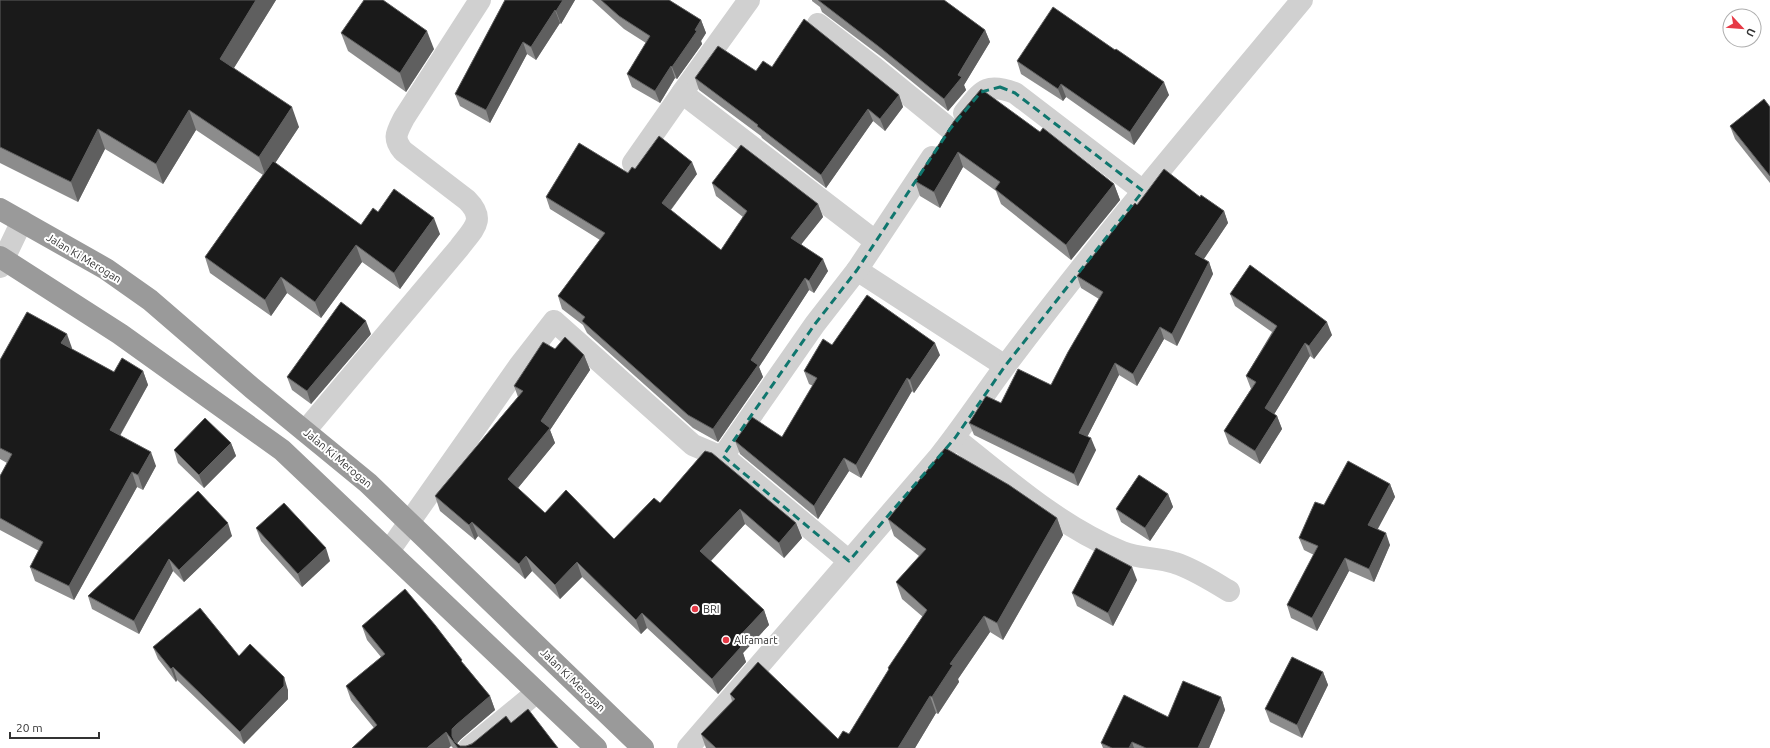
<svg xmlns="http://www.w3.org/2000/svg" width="1770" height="748" viewBox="0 0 1770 748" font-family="Ubuntu,sans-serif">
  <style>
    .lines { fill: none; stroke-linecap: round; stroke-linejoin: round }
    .street { stroke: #d0d0d0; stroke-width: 22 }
    .highway { stroke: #9a9a9a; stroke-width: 22 }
    .wall { fill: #8c8c8c }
    .shaded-wall { fill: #5f5f5f }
    .building { fill: #1a1a1a; stroke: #5f5f5f }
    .marked { fill: none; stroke: #0f766e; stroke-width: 3; stroke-dasharray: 8 5; stroke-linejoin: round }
    .poi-dot { fill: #e63946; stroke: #fff; stroke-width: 1.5 }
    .labels { text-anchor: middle; stroke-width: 4; stroke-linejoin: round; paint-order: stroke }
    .street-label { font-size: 11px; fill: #333; stroke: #fff }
    .poi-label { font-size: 11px; fill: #333; stroke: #fff; text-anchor: start }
  </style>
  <rect width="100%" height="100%" fill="#fff"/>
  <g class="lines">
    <!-- street -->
    <g class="street">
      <polyline points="749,0 682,93 875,241"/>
      <polyline points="818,24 875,68 950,129"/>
      <path d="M964,113C982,91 985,82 1015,93L1143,191"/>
      <polyline points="633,163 682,93"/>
      <polyline points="0,267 22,221"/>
      <polyline points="857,270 1005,366"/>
      <path d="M305,431L459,248C473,229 487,220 467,200L403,151C392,138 397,132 404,118L480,0"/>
      <path d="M955,438C1008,480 1059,526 1122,552C1140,559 1158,557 1175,563C1194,569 1212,581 1229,591"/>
      <polyline points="389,551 519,366 554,321 693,445 712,453 723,456"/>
      <polyline points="849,561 723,456 815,324 857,270 932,157"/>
      <polyline points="469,748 537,692"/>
      <path d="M688,748L938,458C962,428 983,396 1006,365C1100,240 1202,120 1302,0"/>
    </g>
    <!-- highway -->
    <g class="highway">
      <polyline points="0,209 106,269 150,300 252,388 368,483 643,748"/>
      <polyline points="0,257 120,334 282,450 596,748"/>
    </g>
  </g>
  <!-- wall -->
  <g class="wall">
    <polygon points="0,0 276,0 234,68 299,127 275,163 361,225 378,212 440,234 400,289 362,262 321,318 287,293 271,316 210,273 205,257 263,175 196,130 163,184 105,149 78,202 0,163"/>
    <polygon points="505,0 575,0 561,24 560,23 536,60 527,54 490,123 460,106 455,94"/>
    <polygon points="592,0 669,0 701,20 706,33 701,41 702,44 677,79 675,78 660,103 632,87 627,74 646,43 624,29"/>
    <polygon points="812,0 944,0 985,30 990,42 964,85 966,90 948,111 883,58 822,12 820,7 812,1"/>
    <polygon points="341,33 434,49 406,92 348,51"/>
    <polygon points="1115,50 1169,95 1134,145 1066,97 1063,101 1021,74 1017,61"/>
    <polygon points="772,67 899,95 903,107 885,131 873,121 826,188 762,138 761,136 699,90 695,78 756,71"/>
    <polygon points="1770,107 1770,183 1735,139 1730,126"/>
    <polygon points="954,121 1040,132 1114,184 1120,200 1071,260 1001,204 996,191 963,167 940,208 920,196 915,181"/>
    <polygon points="635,169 697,174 671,210 721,250 743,217 716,196 712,183 818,204 823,217 801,244 828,271 814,293 809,290 759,367 763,377 718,442 693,428 587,333 583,325 562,309 558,296 600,240 550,209 546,197 628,173"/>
    <polygon points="1200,197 1224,211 1228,223 1204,259 1209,262 1213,274 1177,346 1164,339 1137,386 1119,375 1087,437 1096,450 1078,486 974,435 969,423 1051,385 1099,299 1081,288 1077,276 1137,205"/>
    <polygon points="1230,294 1332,335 1314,359 1310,356 1274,414 1277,416 1282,429 1260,464 1229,444 1224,431 1251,389 1246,376 1272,332 1235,306"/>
    <polygon points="371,334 311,404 292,390 287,377"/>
    <polygon points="832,345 940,355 914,393 912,391 861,478 849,471 818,519 740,454 735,441 782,437 813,386 809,384 804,371"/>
    <polygon points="72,348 71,349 114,372 143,371 148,385 120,436 156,466 143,490 137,487 74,600 35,581 30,567 39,551 0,530 0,476 7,463 0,459 0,360"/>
    <polygon points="555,349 584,355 590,370 550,430 555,443 518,488 545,513 614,539 660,503 705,451 796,523 802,538 784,558 745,524 711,561 764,610 769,625 743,653 746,662 718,694 647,628 641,634 582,577 560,599 532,571 525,579 478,536 475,540 440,511 435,496 518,397 514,386"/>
    <polygon points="231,443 236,456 204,488 178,463 174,450"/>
    <polygon points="1390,484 1395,497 1377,529 1390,545 1374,582 1349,571 1317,631 1291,618 1287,605 1314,555 1304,550 1299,538 1324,505"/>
    <polygon points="198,491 232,536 184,582 173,571 139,634 92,609 88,596"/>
    <polygon points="1168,494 1173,507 1150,541 1121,522 1116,509"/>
    <polygon points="1057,518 1063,535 1003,640 990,632 958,679 959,682 938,714 936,713 915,748 706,748 701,734 732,701 730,694 838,739 849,734 889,670 888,668 923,617 902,599 896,582 919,556 894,536 888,519"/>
    <polygon points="256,528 330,561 302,587 261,541"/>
    <polygon points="1137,580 1113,626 1077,606 1072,593"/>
    <polygon points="362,626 464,664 490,696 495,710 461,739 457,744 460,746 466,746 511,723 558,748 453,748 451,746 374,728 351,700 346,686 381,657 367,640"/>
    <polygon points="153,647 239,656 288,690 288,699 244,744 177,680 176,682 158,659"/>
    <polygon points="1323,672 1328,685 1302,738 1270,722 1265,709"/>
    <polygon points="1221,697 1225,710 1209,748 1103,748 1101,743"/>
  </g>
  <!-- shaded-wall -->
  <g class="shaded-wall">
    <polygon points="256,0 276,0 227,79 220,59"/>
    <polygon points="563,0 575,0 561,24 556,11"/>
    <polygon points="555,10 560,23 536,60 531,47"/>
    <polygon points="701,20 706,33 701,41 702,44 677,79 672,67"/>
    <polygon points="985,30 990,42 964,85 966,90 948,111 944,99"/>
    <polygon points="427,31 434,49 406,92 400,73"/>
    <polygon points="523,42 527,54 490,123 486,110"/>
    <polygon points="671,66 675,78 660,103 655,91"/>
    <polygon points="1164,82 1169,95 1134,145 1130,132"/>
    <polygon points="1061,84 1066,97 1063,101 1058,89"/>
    <polygon points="899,95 903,107 885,131 880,119"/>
    <polygon points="292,107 299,127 266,177 259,157"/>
    <polygon points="868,109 873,121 826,188 821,175"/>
    <polygon points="189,110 196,130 163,184 156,164"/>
    <polygon points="98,129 105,149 78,202 71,182"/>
    <polygon points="958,152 963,167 940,208 934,192"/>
    <polygon points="692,162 697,174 666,216 662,203"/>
    <polygon points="1114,184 1120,200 1071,260 1066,245"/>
    <polygon points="818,204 823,217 796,251 791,238"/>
    <polygon points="1224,211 1228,223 1199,266 1195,254"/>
    <polygon points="434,218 440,234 400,289 394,273"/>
    <polygon points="356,245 362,262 321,318 315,302"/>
    <polygon points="823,259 828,271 814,293 809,281"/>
    <polygon points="1209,262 1213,274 1177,346 1172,334"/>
    <polygon points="281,277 287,293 271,316 265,300"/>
    <polygon points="805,278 809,290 759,367 763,377 718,442 713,429 751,360"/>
    <polygon points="366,321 371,334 311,404 307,391"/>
    <polygon points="1327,322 1332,335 1314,359 1309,346"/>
    <polygon points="1160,327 1164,339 1137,386 1133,374"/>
    <polygon points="67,334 72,348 67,358 61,343"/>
    <polygon points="935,343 940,355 914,393 910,380"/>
    <polygon points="1305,343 1310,356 1270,421 1265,408"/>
    <polygon points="584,355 590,370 550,430 555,443 513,494 508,479 541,421"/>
    <polygon points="1115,363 1119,375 1083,445 1079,433"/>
    <polygon points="143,371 148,385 115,444 110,430"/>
    <polygon points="907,378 912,391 861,478 856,465"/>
    <polygon points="1277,416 1282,429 1260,464 1255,451"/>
    <polygon points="1091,438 1096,450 1078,486 1074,474"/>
    <polygon points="231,443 236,456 204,488 199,475"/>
    <polygon points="151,452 156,466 143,490 138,475"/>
    <polygon points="844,458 849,471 818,519 814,506"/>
    <polygon points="132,472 137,487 74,600 69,586"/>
    <polygon points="1390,484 1395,497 1373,538 1368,525"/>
    <polygon points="1168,494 1173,507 1150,541 1145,528"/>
    <polygon points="740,509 745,524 706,566 700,551"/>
    <polygon points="1057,518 1063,535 1003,640 997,623"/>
    <polygon points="472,522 478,536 475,540 469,525"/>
    <polygon points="228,523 232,536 184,582 179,570"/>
    <polygon points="796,523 802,538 784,558 779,543"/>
    <polygon points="1386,533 1390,545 1374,582 1369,569"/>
    <polygon points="326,548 330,561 302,587 298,574"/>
    <polygon points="526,556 532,571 525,579 519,564"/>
    <polygon points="1345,558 1349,571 1317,631 1312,618"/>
    <polygon points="169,559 173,571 139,634 134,621"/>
    <polygon points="577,562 582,577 560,599 555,585"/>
    <polygon points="1132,567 1137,580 1113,626 1108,613"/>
    <polygon points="764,610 769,625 743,653 746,662 718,694 712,679 735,641"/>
    <polygon points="642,613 647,628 641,634 636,620"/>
    <polygon points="984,616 990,632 958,679 959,682 938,714 932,697 950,664"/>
    <polygon points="173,667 177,680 176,682 171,669"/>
    <polygon points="1323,672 1328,685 1302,738 1297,725"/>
    <polygon points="284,677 288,690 288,699 244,744 240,732"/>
    <polygon points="490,696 495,710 461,739 457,743 457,746 454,742 452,736 452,729 456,725"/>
    <polygon points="930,696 936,713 915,748 898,748"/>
    <polygon points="1221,697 1225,710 1209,748 1198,748"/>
    <polygon points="446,732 451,746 449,748 427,748"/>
    <polygon points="1132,742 1134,748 1129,748"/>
  </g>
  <!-- building -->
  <g class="building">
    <polygon points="0,0 256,0 220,59 292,107 259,157 189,110 156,164 98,129 71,182 0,147"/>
    <polygon points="364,0 383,0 427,31 400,73 341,33"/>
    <polygon points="505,0 563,0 556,11 555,10 531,47 523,42 486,110 455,94"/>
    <polygon points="601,0 669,0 701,20 695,30 697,31 672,67 671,66 655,91 627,74 650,36 619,16"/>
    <polygon points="818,0 944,0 985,30 958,75 962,77 944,99 878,46"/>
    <polygon points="1053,7 1115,50 1116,49 1164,82 1130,132 1061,84 1058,89 1017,61"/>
    <polygon points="804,19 899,95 880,119 868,109 821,175 757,126 758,125 695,78 718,46 756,71 763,61 772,67"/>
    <polygon points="981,89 1040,132 1043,128 1114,184 1066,245 995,189 1000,182 958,152 934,192 915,181 954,121"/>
    <polygon points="1764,99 1770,107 1770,176 1730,126"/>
    <polygon points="659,136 692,162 662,203 721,250 747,211 712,183 741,145 818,204 791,238 823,259 809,281 805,278 751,360 758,365 713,429 688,415 582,321 585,317 558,296 605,233 546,197 579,143 628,173 632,167 635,169"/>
    <polygon points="273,161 361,225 373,208 378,212 394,189 434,218 394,273 356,245 315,302 281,277 265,300 205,257"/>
    <polygon points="1164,169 1200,197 1201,195 1224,211 1195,254 1209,262 1172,334 1160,327 1133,374 1115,363 1079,433 1091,438 1074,474 969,423 986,396 1001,403 1018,369 1051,385 1068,352 1103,292 1077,276 1135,203 1137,205"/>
    <polygon points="1250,265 1327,322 1309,346 1305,343 1265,408 1277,416 1255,451 1224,431 1256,382 1246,376 1277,326 1230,294"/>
    <polygon points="867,295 935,343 910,380 907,378 856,465 844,458 814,506 735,441 752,417 782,437 817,378 804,371 823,339 832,345"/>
    <polygon points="341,302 366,321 307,391 287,377"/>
    <polygon points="27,312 67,334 61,343 114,372 122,358 143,371 110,430 151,452 138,475 132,472 69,586 30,567 43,542 0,518 0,476 12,454 0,448 0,360"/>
    <polygon points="565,337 584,355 541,421 550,428 508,479 545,513 566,490 614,539 654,498 660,503 705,451 712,453 796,523 779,543 740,509 700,551 764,610 735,641 741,647 712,679 642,613 636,620 577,562 555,585 526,556 519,564 472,522 469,525 435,496 523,391 514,386 543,342 555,349"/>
    <polygon points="205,418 231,443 199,475 174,450"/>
    <polygon points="945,448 1009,485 1057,518 997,623 984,616 950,664 953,665 932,697 930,696 898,748 716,748 701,734 735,699 730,694 758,662 838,739 843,731 849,734 889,669 888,668 927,610 896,582 926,549 888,519"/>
    <polygon points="1348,461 1390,484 1368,525 1386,533 1369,569 1345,558 1312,618 1287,605 1318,546 1299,538 1315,502 1324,505"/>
    <polygon points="1139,475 1168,494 1145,528 1116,509"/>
    <polygon points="198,491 228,523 179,570 169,559 134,621 88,596"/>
    <polygon points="284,503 326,548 298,574 256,528"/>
    <polygon points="1096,548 1132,567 1108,613 1072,593"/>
    <polygon points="405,589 435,625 462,660 461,661 490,696 456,725 452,729 452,736 455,742 460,746 466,746 472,744 506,716 511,723 528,709 558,748 458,748 446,732 427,748 352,748 377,725 346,686 385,654 362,626"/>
    <polygon points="200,608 239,656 250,644 284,677 284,686 240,732 173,667 171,669 153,647"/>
    <polygon points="1292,657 1323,672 1297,725 1265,709"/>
    <polygon points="1183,681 1221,697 1198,748 1146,748 1132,742 1129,748 1112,748 1101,743 1124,695 1168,717"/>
  </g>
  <!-- marked area -->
  <path class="marked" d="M1000,87L1015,93L1143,191L1005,366L955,438L849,561L723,456L815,324L857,270L950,129L981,92Z"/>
  <!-- markers -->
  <g class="poi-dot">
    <circle cx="695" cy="609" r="4"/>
    <circle cx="726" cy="640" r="4"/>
  </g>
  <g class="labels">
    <!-- street labels -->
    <g class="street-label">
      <text transform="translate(84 258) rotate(31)" y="4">Jalan Ki Merogan</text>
      <text transform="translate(338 458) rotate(40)" y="4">Jalan Ki Merogan</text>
      <text transform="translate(573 680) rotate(44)" y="4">Jalan Ki Merogan</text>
    </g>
    <!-- poi labels -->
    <g class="poi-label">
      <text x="703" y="613">BRI</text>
      <text x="734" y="644">Alfamart</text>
    </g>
  </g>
  <!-- north arrow -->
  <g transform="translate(1742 28) rotate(116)"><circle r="19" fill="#ffffff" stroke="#adadad"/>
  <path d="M0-3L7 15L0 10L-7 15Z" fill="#e63946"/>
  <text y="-6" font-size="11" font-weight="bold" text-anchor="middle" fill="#333333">U</text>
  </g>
  <!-- scale -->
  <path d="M10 732v6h89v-6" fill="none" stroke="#333333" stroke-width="2"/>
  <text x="16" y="732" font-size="12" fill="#333333" stroke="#ffffff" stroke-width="3" paint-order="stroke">20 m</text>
</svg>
